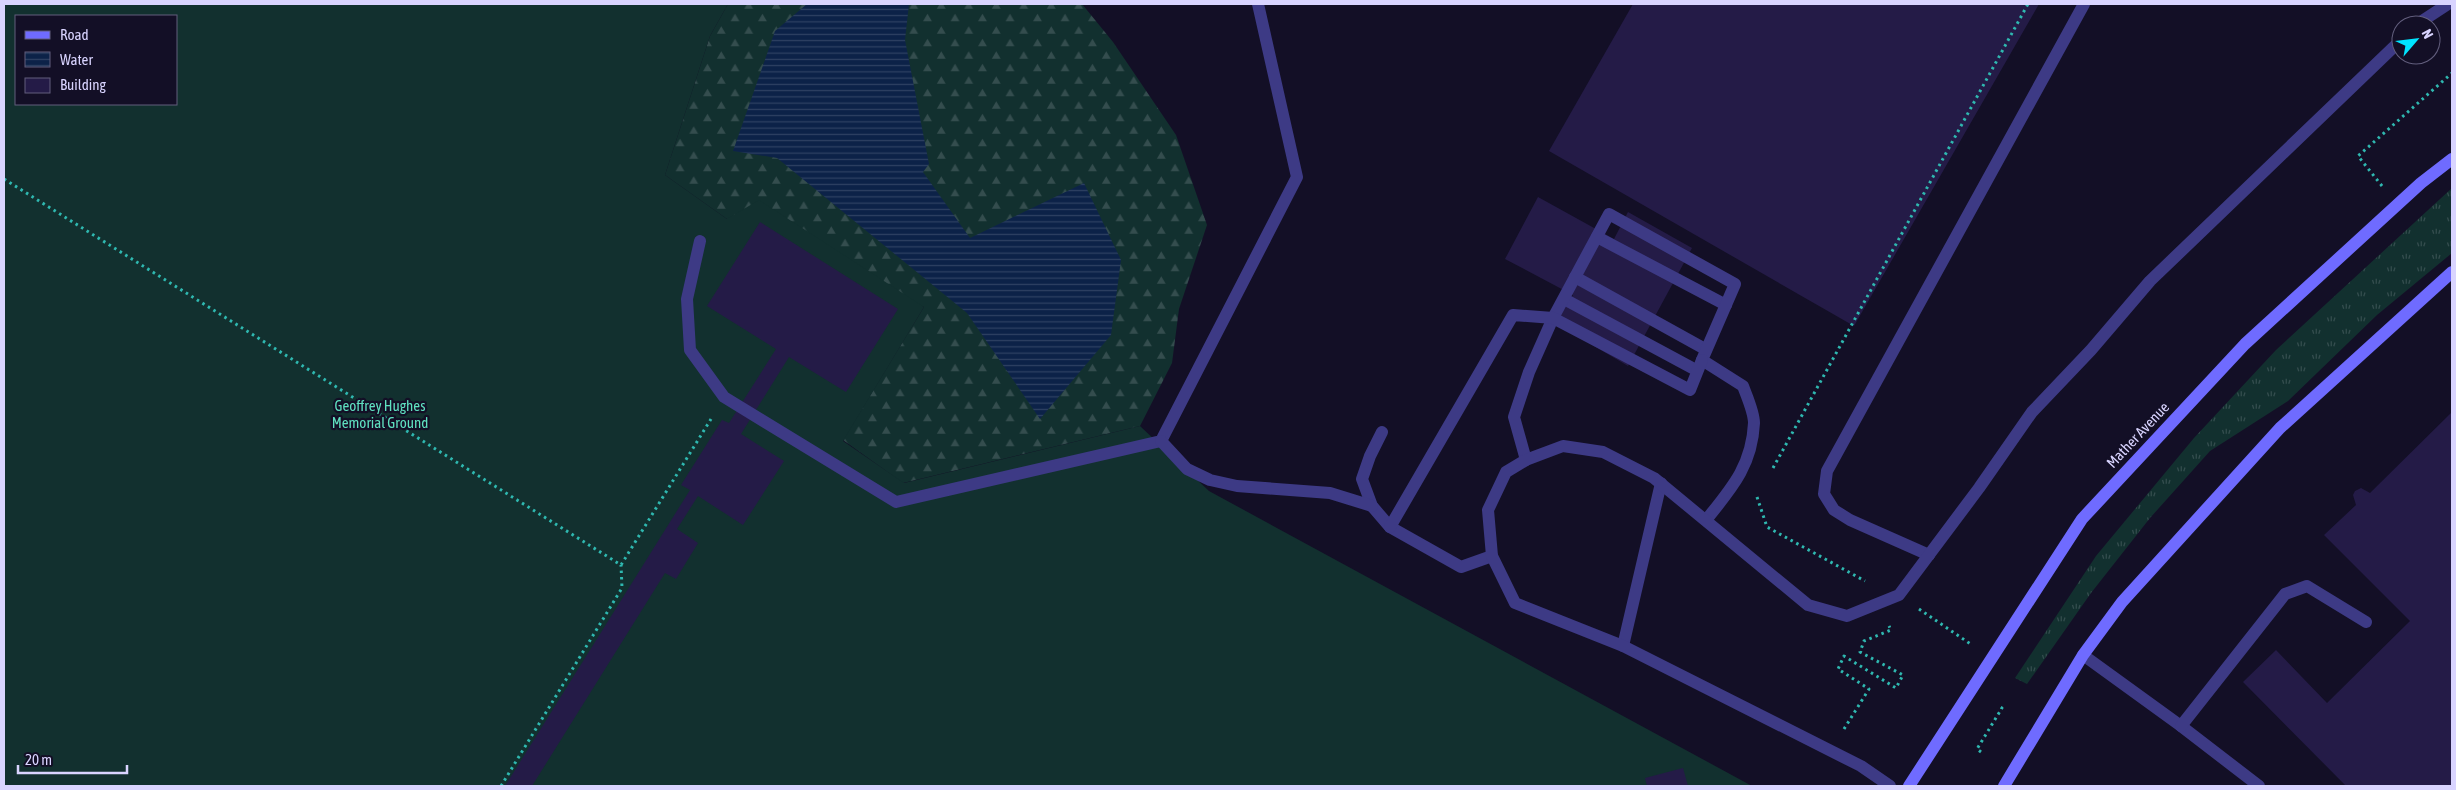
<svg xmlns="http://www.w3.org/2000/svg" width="2456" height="790" viewBox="0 0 2456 790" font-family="'Asap Condensed',sans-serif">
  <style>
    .grass { fill: url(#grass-tufts) }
    .forest { fill: url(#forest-firs) }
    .pitch { fill: #12302f; fill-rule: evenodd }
    .water { fill: url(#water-rules) }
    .building { fill: #241b47 }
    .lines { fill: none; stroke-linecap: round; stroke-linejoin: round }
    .path { stroke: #2fb8b0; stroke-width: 3; stroke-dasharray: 2.5 4; stroke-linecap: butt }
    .lane { stroke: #3d3a85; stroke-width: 12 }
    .secondary { stroke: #6f6bff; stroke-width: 12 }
    .labels { text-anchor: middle; stroke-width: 4.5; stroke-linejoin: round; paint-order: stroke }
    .park-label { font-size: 15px; fill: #5fe0c0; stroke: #130f26 }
    .street-label { font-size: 15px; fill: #d9d4ff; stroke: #130f26 }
  </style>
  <defs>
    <pattern id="grass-tufts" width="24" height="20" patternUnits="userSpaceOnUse" patternTransform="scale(1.25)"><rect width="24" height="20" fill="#12302f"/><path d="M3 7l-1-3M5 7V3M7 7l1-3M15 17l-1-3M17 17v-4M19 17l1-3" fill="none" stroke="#344d4e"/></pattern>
    <pattern id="forest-firs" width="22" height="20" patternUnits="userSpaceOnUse" patternTransform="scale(1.25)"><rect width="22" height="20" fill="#12302f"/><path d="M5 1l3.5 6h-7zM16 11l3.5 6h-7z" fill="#344d4e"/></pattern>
    <pattern id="water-rules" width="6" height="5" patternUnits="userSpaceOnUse" patternTransform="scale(1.25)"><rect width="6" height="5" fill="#0c2248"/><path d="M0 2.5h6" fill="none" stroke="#2f4163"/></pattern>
  </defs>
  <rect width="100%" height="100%" fill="#130f26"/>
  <!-- grass -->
  <polygon class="grass" points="2452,188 2452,253 2377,315 2288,401 2210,451 2150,518 2091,593 2027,684 2015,678 2096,556 2194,438 2276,350"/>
  <!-- forest -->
  <polygon class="forest" points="728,4 1082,4 1113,42 1176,135 1207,225 1179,309 1172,363 1140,426 903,483 843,440 924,307 727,219 665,175 710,36"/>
  <!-- pitch -->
  <path class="pitch" d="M4,4H728L710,36L665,175L727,219L759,200L924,307L843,441L904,483L1140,426L1209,491L1752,786H4ZM16,16H176V104H16Z"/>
  <!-- water -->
  <polygon class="water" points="807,4 909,4 905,40 929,164 923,172 970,238 1084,183 1121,260 1111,335 1040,419 967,313 777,158 733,151 775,31"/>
  <!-- building -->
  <g class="building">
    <polygon points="1633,4 2039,4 1854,326 1549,151"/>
    <polygon points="1538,197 1614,239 1628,212 1692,248 1628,366 1555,323 1573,295 1505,259"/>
    <polygon points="760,222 898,309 846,392 789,357 741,434 784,461 743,525 698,496 677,529 698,543 676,579 665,573 532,786 505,786 690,490 681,485 722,420 729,423 776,349 707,306"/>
    <polygon points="2452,412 2452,786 2346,786 2243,682 2276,650 2327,703 2410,621 2324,535 2356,505 2353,495 2355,491 2361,488 2370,493"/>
    <polygon points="1683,768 1688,786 1647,786 1645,778"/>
  </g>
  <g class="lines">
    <!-- path -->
    <g class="path">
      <polyline points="4,179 621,565 711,419"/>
      <polyline points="2382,186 2358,156 2452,73"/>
      <polyline points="1773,468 2028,4"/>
      <polyline points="1757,497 1767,527 1865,581"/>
      <polyline points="1919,609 1972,645"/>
      <polyline points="1844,729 1869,689 1838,669 1844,656 1896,688 1903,675 1860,652 1864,641 1891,630 1889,626"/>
      <polyline points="1981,752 1977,749 2002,708 1998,706"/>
      <polyline points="501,786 622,588 621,565"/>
    </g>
    <!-- lane -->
    <g class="lane">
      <polyline points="2416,25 2448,4"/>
      <polyline points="1597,237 1726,305"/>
      <polyline points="700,241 687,299 690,350 724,397 896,502 1161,441 1297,177 1258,4"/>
      <polyline points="1575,277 1705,349"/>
      <polyline points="1564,299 1696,370"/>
      <polyline points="1382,432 1370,456 1362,479 1372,506 1390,527 1461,567 1492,556"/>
      <polyline points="1161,441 1187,469 1210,480 1237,486 1330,493 1372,506"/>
      <path d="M1526,460L1514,417L1529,372L1553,318L1609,214L1735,284L1702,360L1743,386C1747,397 1754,412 1754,423C1752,466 1731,489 1706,520"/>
      <polyline points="1390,527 1513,315 1553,318 1690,390 1702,360"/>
      <polyline points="1929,555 1850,520 1834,510 1824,494 1827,471 2084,4"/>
      <polyline points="1623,646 1661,483"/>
      <polyline points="2083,655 2181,726 2259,786"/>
      <polyline points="2181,726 2285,594 2307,586 2366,622"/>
      <polyline points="1890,786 1861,766 1623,646 1515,603 1492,556 1488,510 1506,472 1526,460 1563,446 1603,452 1654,478 1808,605 1847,616 1899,595 1979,488 2032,412 2091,350 2150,281 2401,40"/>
    </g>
    <!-- secondary -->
    <g class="secondary">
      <polyline points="1909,786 2082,519 2245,344 2421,183 2452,159"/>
      <polyline points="2004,786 2083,655 2122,602 2280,428 2452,272"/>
    </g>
  </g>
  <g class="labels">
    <!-- park labels -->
    <g class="park-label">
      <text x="380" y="411">Geoffrey Hughes<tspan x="380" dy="17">Memorial Ground</tspan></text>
    </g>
    <!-- street labels -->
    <g class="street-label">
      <text transform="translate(2138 435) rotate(-47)" y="5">Mather Avenue</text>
    </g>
  </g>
  <!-- border -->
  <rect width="2456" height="790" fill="none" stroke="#d9d4ff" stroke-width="10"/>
  <!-- legend -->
  <rect x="15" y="15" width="162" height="90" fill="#130f26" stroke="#625e7d"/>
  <rect x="25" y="31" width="25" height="8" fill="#6f6bff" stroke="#625e7d"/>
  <text x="60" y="40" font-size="15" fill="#d9d4ff">Road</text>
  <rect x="25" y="52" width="25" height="15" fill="url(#water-rules)" stroke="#625e7d"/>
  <text x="60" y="65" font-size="15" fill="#d9d4ff">Water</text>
  <rect x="25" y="78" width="25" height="15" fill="#241b47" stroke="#625e7d"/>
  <text x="60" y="90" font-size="15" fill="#d9d4ff">Building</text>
  <!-- north arrow -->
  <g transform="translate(2416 40) rotate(62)"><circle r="24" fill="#130f26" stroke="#625e7d"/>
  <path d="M0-4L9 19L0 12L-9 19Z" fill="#00e5ff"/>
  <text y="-8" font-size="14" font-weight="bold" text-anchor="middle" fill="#d9d4ff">N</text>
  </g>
  <!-- scale -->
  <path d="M18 765v8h109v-8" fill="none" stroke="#d9d4ff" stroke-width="2.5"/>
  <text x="25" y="765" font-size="15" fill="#d9d4ff" stroke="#130f26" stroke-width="4" paint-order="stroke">20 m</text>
</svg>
